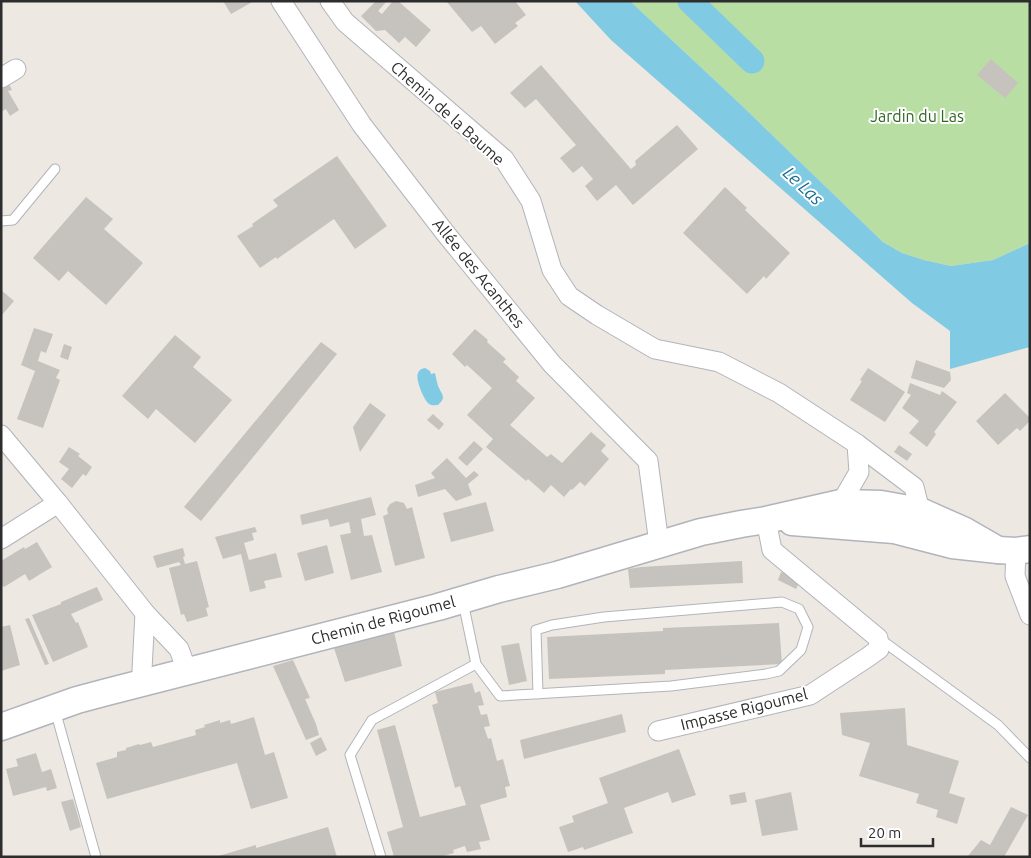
<svg xmlns="http://www.w3.org/2000/svg" width="1031" height="858" viewBox="0 0 1031 858" font-family="Ubuntu,sans-serif">
  <style>
    .green { fill: #b9dea4 }
    .water { fill: #80cbe3 }
    .lines { fill: none; stroke-linecap: round; stroke-linejoin: round }
    .canal { stroke: #80cbe3; stroke-width: 25 }
    .building { fill: #c6c2bd }
    .service-casing { stroke: #b2b4bc; stroke-width: 11 }
    .minor-casing { stroke: #b2b4bc; stroke-width: 21 }
    .secondary-casing { stroke: #b2b4bc; stroke-width: 29 }
    .service { stroke: #fff; stroke-width: 9 }
    .minor { stroke: #fff; stroke-width: 19 }
    .secondary { stroke: #fff; stroke-width: 26 }
    .labels { text-anchor: middle; stroke-width: 4; stroke-linejoin: round; paint-order: stroke }
    .street-label { font-size: 16px; fill: #2d2d2d; stroke: #fff }
    .park-label { font-size: 16px; fill: #326523; stroke: #fff }
    .water-label { font-size: 18px; font-style: italic; fill: #1c6c93; stroke: #fff }
  </style>
  <rect width="100%" height="100%" fill="#ede8e2"/>
  <!-- green -->
  <polygon class="green" points="630,1 1030,1 1030,243 993,260 951,266 924,260 902,253 883,242 737,101"/>
  <!-- water -->
  <g class="water">
    <polygon points="575,1 630,1 737,101 883,242 902,253 924,260 951,266 993,260 1030,243 1030,347 950,369 950,331 912,303 611,40"/>
    <path d="M425,368L430,371L431,374L435,373C436,378 437,382 438,386C442,395 447,397 438,405C433,405 433,406 429,404C424,400 415,379 418,373C420,369 421,369 425,368Z"/>
  </g>
  <g class="lines">
    <!-- canal -->
    <polyline class="canal" points="690,1 752,61"/>
  </g>
  <!-- building -->
  <g class="building">
    <polygon points="223,1 254,1 231,14"/>
    <polygon points="376,1 387,1 378,11 382,14 393,1 398,1 431,30 416,47 405,37 399,43 385,30 376,31 361,16"/>
    <polygon points="446,1 515,1 526,15 515,23 518,26 495,44 481,26 472,32"/>
    <polygon points="991,59 1018,83 1005,98 977,75"/>
    <polygon points="541,65 631,169 636,165 635,161 677,125 698,149 633,205 616,185 597,201 585,186 593,179 582,166 573,173 560,158 576,145 536,99 525,108 510,93"/>
    <polygon points="8,82 12,90 8,91 19,110 10,116 6,109 1,112 1,85"/>
    <polygon points="337,156 387,226 355,249 334,219 277,259 276,257 260,268 237,236 253,226 252,224 278,206 273,200"/>
    <polygon points="725,187 747,208 745,210 790,253 766,279 764,276 747,294 683,233"/>
    <polygon points="86,197 113,219 104,229 143,263 106,305 68,271 59,281 33,258"/>
    <polygon points="1,290 14,301 1,316"/>
    <polygon points="34,328 53,334 46,353 41,351 38,361 60,370 56,378 60,380 43,428 17,419 35,371 21,365"/>
    <polygon points="475,329 488,340 487,342 506,359 503,362 519,377 516,381 535,398 510,425 547,457 551,454 562,463 591,432 606,445 601,451 609,459 585,486 580,482 572,490 571,489 564,497 551,485 544,493 528,479 526,481 486,447 493,439 467,415 492,388 467,365 465,367 452,354"/>
    <polygon points="175,335 201,357 193,367 232,400 195,443 156,409 148,419 122,396"/>
    <polygon points="321,342 337,354 201,521 184,507"/>
    <polygon points="64,344 72,347 68,360 60,357"/>
    <polygon points="916,360 950,372 951,380 944,388 911,378"/>
    <polygon points="868,368 905,392 885,422 850,400 862,381 860,380"/>
    <polygon points="910,383 940,395 942,391 957,402 934,432 936,434 927,447 909,433 919,421 902,408 911,395 907,393"/>
    <polygon points="1005,393 1030,418 1030,421 1020,431 1017,428 998,445 976,421"/>
    <polygon points="370,403 386,415 360,452 353,427"/>
    <polygon points="433,414 444,424 439,430 427,420"/>
    <polygon points="474,441 483,449 467,466 458,458"/>
    <polygon points="899,445 912,454 907,461 894,452"/>
    <polygon points="69,447 80,454 78,456 92,467 86,476 83,474 72,488 61,479 69,469 59,462"/>
    <polygon points="447,458 466,478 474,471 479,475 468,484 472,495 456,501 445,489 418,497 415,485 435,478 431,473"/>
    <polygon points="371,497 376,515 361,519 364,536 372,535 382,572 351,580 340,535 351,533 349,522 330,527 328,519 302,525 300,515"/>
    <polygon points="396,501 404,503 407,509 412,507 425,558 395,566 383,516 388,514 387,509 390,504"/>
    <polygon points="486,502 494,531 451,542 443,513"/>
    <polygon points="255,527 257,532 252,533 254,540 244,543 249,560 276,553 282,577 264,581 266,588 250,592 241,554 223,559 215,537"/>
    <polygon points="37,542 52,567 29,581 25,574 4,587 1,584 1,561 24,547 25,549"/>
    <polygon points="327,545 334,573 305,581 297,553"/>
    <polygon points="183,548 185,556 183,557 185,564 197,561 209,607 206,608 208,616 187,622 184,614 181,615 169,568 181,565 179,562 157,568 153,556"/>
    <polygon points="742,561 743,583 630,588 628,569 641,567"/>
    <polygon points="781,572 793,575 800,581 796,589 778,580"/>
    <polygon points="97,587 103,600 71,614 76,623 78,622 88,647 53,662 32,615 61,604 61,602"/>
    <polygon points="29,618 49,664 45,665 25,619"/>
    <polygon points="779,623 782,664 665,670 665,674 549,679 547,637 663,631 663,628"/>
    <polygon points="10,625 20,665 1,671 1,627"/>
    <polygon points="394,632 402,666 345,682 334,648"/>
    <polygon points="519,643 527,681 509,685 501,646"/>
    <polygon points="293,660 310,698 305,699 316,724 319,735 306,740 273,666"/>
    <polygon points="472,683 475,693 480,691 484,705 478,706 481,715 487,714 490,726 484,727 488,739 491,738 497,761 503,759 510,786 505,787 507,797 480,805 490,840 479,842 481,849 467,852 465,846 453,850 454,853 439,857 394,857 387,832 403,827 377,730 395,725 420,817 466,805 460,786 455,788 432,705 438,703 435,692"/>
    <polygon points="905,708 907,745 959,761 949,793 965,798 957,824 936,817 938,810 916,803 919,794 859,776 870,743 842,735 840,713"/>
    <polygon points="622,714 626,732 524,759 520,740"/>
    <polygon points="254,717 265,755 274,752 288,798 251,809 237,763 107,799 96,763 117,757 117,752 126,750 126,748 139,744 140,745 151,742 153,747 196,735 195,730 205,727 204,725 220,720 220,723 230,720 231,724"/>
    <polygon points="321,737 327,750 316,756 310,743"/>
    <polygon points="679,749 696,795 672,803 668,792 624,808 633,833 584,850 583,847 568,852 559,827 574,822 572,816 608,803 599,778"/>
    <polygon points="36,753 42,772 51,769 57,788 47,791 46,787 13,796 6,769 18,766 16,759"/>
    <polygon points="745,792 747,802 731,805 729,795"/>
    <polygon points="791,792 798,830 762,836 755,800"/>
    <polygon points="73,799 81,827 70,831 61,802"/>
    <polygon points="1011,807 1028,815 1004,857 970,857 968,856 981,840 990,845"/>
    <polygon points="328,827 337,857 215,857 256,845 256,848"/>
  </g>
  <g class="lines">
    <defs>
      <g id="service">
        <polyline points="1,221 13,220 55,169"/>
        <polyline points="880,639 998,725 1030,758"/>
        <polyline points="476,664 500,696 671,686 766,674 779,671 801,650 808,627 799,609 782,602 604,617 552,625 536,630 538,694"/>
        <polyline points="55,710 96,857"/>
        <polyline points="381,857 350,755 372,720 476,664 463,602"/>
      </g>
      <g id="minor">
        <polyline points="281,1 362,125 446,234 552,364 648,461 659,544"/>
        <polyline points="330,1 345,22 504,159 531,201 552,270 569,296 597,315 655,349 719,362 779,393 857,444 914,487 920,511 911,518"/>
        <polyline points="1,78 16,69"/>
        <polyline points="1,435 58,503 145,613 179,649 187,671"/>
        <polyline points="841,503 859,472 857,444"/>
        <polyline points="1,539 58,503"/>
        <polyline points="1016,551 1015,576 1030,615"/>
        <polyline points="145,613 142,670 145,681"/>
        <polyline points="658,731 810,695 868,657 879,649 878,638 772,550 766,520"/>
      </g>
      <g id="secondary">
        <polyline points="792,522 894,530 952,545 998,550 1016,551 1030,549"/>
        <polyline points="1,727 77,700 107,692 438,607 499,589 557,575 701,532 741,524 766,520 841,503 881,504 920,511 965,531 998,550"/>
      </g>
    </defs>
    <!-- service casing -->
    <use href="#service" class="service-casing"/>
    <!-- minor casing -->
    <use href="#minor" class="minor-casing"/>
    <!-- secondary casing -->
    <use href="#secondary" class="secondary-casing"/>
    <!-- service -->
    <use href="#service" class="service"/>
    <!-- minor -->
    <use href="#minor" class="minor"/>
    <!-- secondary -->
    <use href="#secondary" class="secondary"/>
  </g>
  <g class="labels">
    <!-- street labels -->
    <g class="street-label">
      <text transform="translate(448 113) rotate(42)" y="6">Chemin de la Baume</text>
      <text transform="translate(479 273) rotate(51)" y="6">Allée des Acanthes</text>
      <text transform="translate(383 620) rotate(-15)" y="6">Chemin de Rigoumel</text>
      <text transform="translate(744 709) rotate(-14)" y="6">Impasse Rigoumel</text>
    </g>
    <!-- park labels -->
    <g class="park-label">
      <text x="917" y="122">Jardin du Las</text>
    </g>
    <!-- water labels -->
    <g class="water-label">
      <text transform="translate(803 186) rotate(43)" y="6">Le Las</text>
    </g>
  </g>
  <!-- border -->
  <rect width="1031" height="858" fill="none" stroke="#2d2d2d" stroke-width="5"/>
  <!-- scale -->
  <path d="M861 838v8h72v-8" fill="none" stroke="#2d2d2d" stroke-width="2.5"/>
  <text x="868" y="838" font-size="15" fill="#2d2d2d" stroke="#ffffff" stroke-width="4" paint-order="stroke">20 m</text>
</svg>
